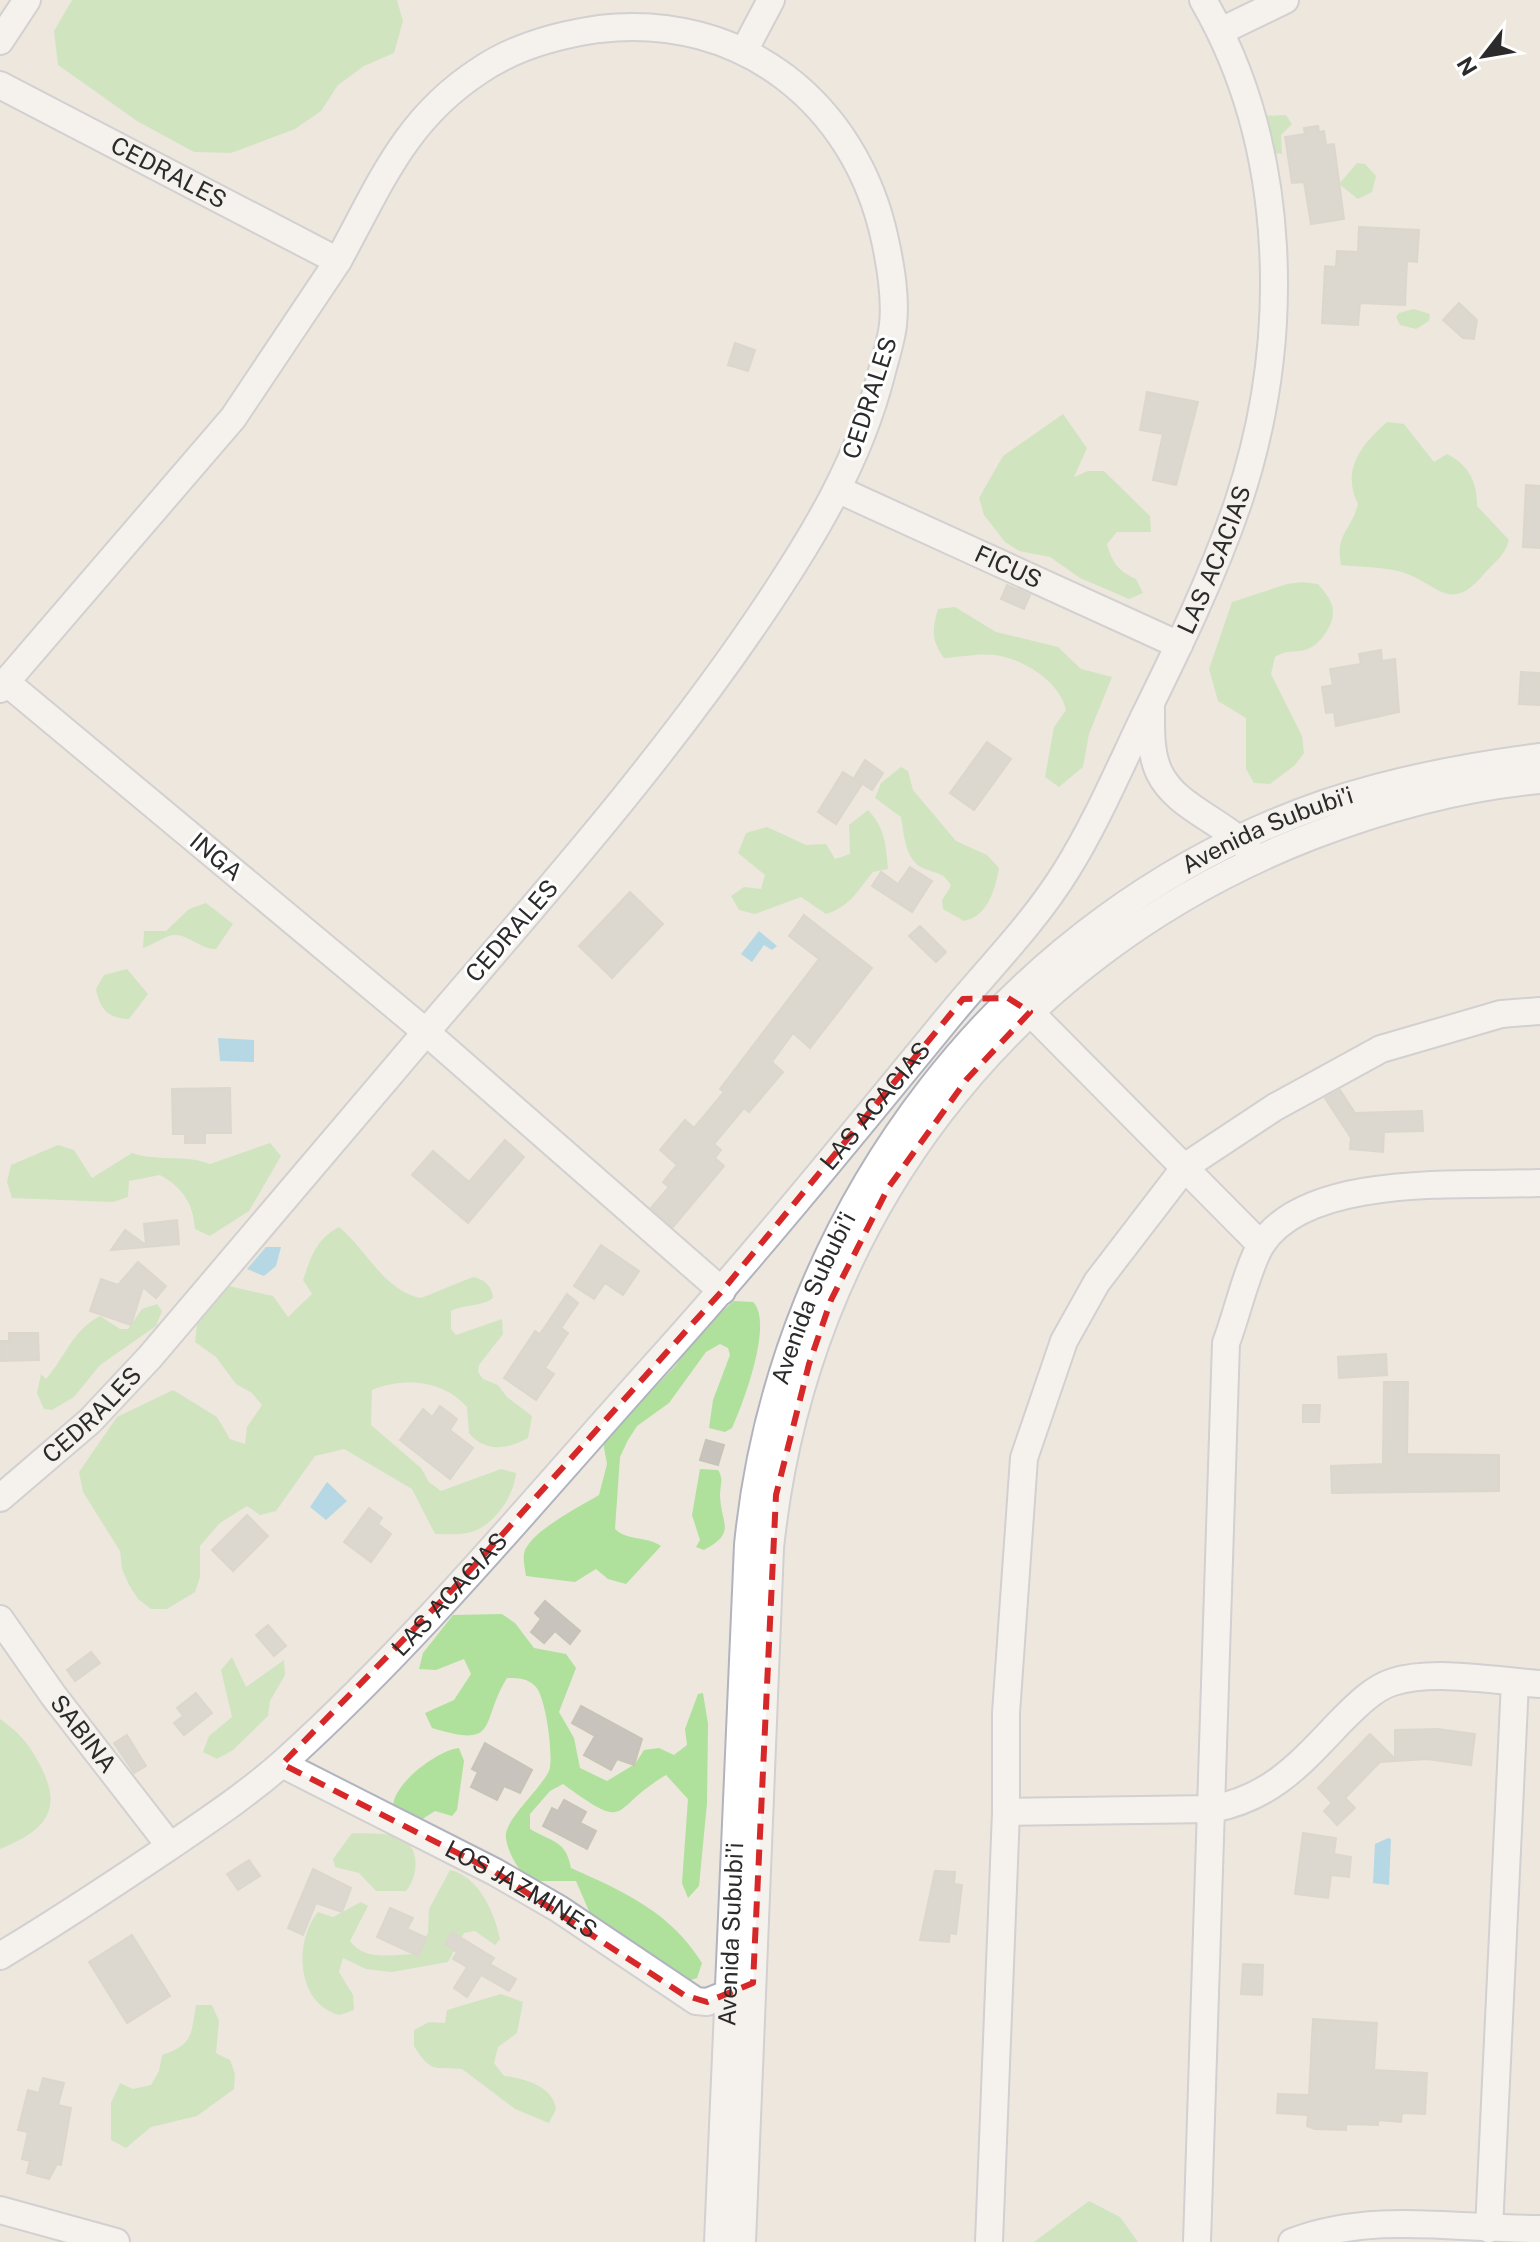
<svg xmlns="http://www.w3.org/2000/svg" width="1540" height="2242" viewBox="0 0 1540 2242" font-family="'Public Sans',sans-serif">
  <style>
    .green { fill: #afe19c }
    .water { fill: #74c4eb }
    .building { fill: #c8c4bd; stroke: #c8c3b8; stroke-width: 2 }
    .lines { fill: none; stroke-linecap: round; stroke-linejoin: round }
    .minor-casing { stroke: #b1b3be; stroke-width: 30 }
    .minor { stroke: #fff; stroke-width: 26 }
    .marked { fill: none; stroke: #d62828; stroke-width: 6; stroke-dasharray: 16 10; stroke-linejoin: round }
    .labels { text-anchor: middle; stroke-width: 6; stroke-linejoin: round; paint-order: stroke }
    .street-label { font-size: 24px; fill: #2b2b2b; stroke: #fff }
  </style>
  <rect width="100%" height="100%" fill="#ede7de"/>
  <!-- green -->
  <g class="green">
    <polygon points="72,0 397,0 403,21 394,53 364,66 338,85 321,111 295,129 231,153 194,152 137,121 58,65 54,31"/>
    <polygon points="1286,115 1292,124 1281,135 1282,154 1269,152 1261,116"/>
    <polygon points="1357,163 1365,164 1376,176 1372,192 1358,199 1339,184"/>
    <polygon points="1414,309 1430,314 1429,321 1416,329 1400,325 1396,317 1399,313"/>
    <path d="M1063,414L1087,448L1074,477L1088,471H1104L1150,516L1151,532H1117L1107,544C1112,562 1118,571 1136,579L1143,593L1129,599L1080,578L1050,557L1019,551L1005,542L984,515L979,498L1003,456Z"/>
    <path d="M1387,422L1404,424L1434,462L1447,454C1468,464 1478,483 1477,506L1509,540C1505,556 1495,561 1484,574C1448,617 1436,580 1398,571C1380,567 1360,567 1341,565C1335,534 1351,531 1358,504C1341,470 1361,445 1387,422Z"/>
    <path d="M1303,582L1318,584C1324,591 1333,601 1333,611C1334,625 1319,647 1305,650C1293,653 1288,649 1275,657L1271,674L1302,736L1304,753L1295,765L1270,784L1254,783L1246,769V718L1218,701L1209,669L1232,602L1287,584Z"/>
    <path d="M955,607L996,632L1058,647L1081,669L1112,677L1089,734L1083,767L1059,787L1045,777L1054,727L1066,710C1060,682 1024,659 995,655C979,653 960,657 944,658C931,640 932,629 938,609Z"/>
    <path d="M901,767L908,771L913,790L956,841L987,855L999,868C995,890 988,916 964,921L943,909L942,900L951,886C944,872 937,874 925,869C905,862 904,834 901,817L875,798L881,783Z"/>
    <path d="M868,810C885,828 886,845 888,869L873,872C857,891 851,906 826,914L801,897L755,914L739,910L731,896L744,887L761,889L765,875L738,853L746,833L767,827L806,845L826,844L835,859L850,854L849,825Z"/>
    <path d="M206,903L233,924L216,949C199,949 189,934 173,935C165,936 153,945 143,948L144,931H166L189,909Z"/>
    <path d="M127,969L148,994L129,1019C108,1018 100,1010 96,989L104,975Z"/>
    <path d="M270,1143L281,1156L249,1211L210,1236L195,1229C193,1203 183,1188 160,1175L129,1181L128,1197L113,1202L12,1198L7,1182L11,1165L58,1145L74,1150L92,1178L132,1153C158,1162 184,1154 210,1164Z"/>
    <path d="M339,1227C367,1250 384,1291 421,1298L473,1277C484,1279 492,1286 493,1298C482,1307 464,1304 451,1311V1329L456,1335L502,1319L503,1334L479,1365L478,1372L483,1379L498,1385L507,1397L532,1416L528,1438C508,1449 485,1453 469,1433L467,1407C443,1380 404,1377 372,1390L371,1425L421,1468L429,1482L441,1491L501,1469L516,1473C514,1497 492,1529 467,1533C457,1535 445,1534 435,1534L412,1489L344,1449L315,1456L276,1511L260,1515L247,1506L220,1523L200,1546V1577L195,1592L167,1609H151L138,1599L129,1585L122,1569L120,1551L83,1492L79,1472L117,1417L173,1390L217,1417L230,1439L245,1444L247,1427L262,1405L252,1393L236,1384L216,1357L195,1342L198,1317L220,1284L273,1296L288,1317L312,1294L303,1280C311,1257 316,1239 339,1227Z"/>
    <path d="M734,1301L753,1302C774,1322 743,1404 732,1428L725,1432L709,1428L713,1400L730,1355L728,1348L720,1344L706,1352L669,1403L637,1426L628,1440L620,1457L615,1529C627,1541 647,1536 661,1546L626,1584L608,1579L596,1569L575,1582L526,1576C525,1568 522,1558 525,1550C535,1529 579,1507 599,1495L607,1464L603,1442L676,1365L698,1332Z"/>
    <path d="M157,1304L162,1311L156,1326L100,1365L74,1397L52,1410L44,1409L37,1393L41,1374L46,1379C66,1356 71,1332 100,1316L120,1329H128L142,1309Z"/>
    <path d="M700,1469L718,1470C724,1479 720,1485 720,1495C721,1525 737,1532 704,1550L696,1547L700,1540L692,1515Z"/>
    <path d="M502,1614L515,1623L534,1648L566,1654L576,1668L559,1712L574,1738L580,1768L607,1781L635,1764L644,1750L659,1748L674,1755L687,1745L685,1729L698,1694L703,1693L708,1724L707,1803L699,1886L688,1898L682,1883L688,1799L666,1775C608,1809 632,1834 563,1784L550,1791L530,1814V1829C552,1842 566,1840 571,1868C625,1892 670,1912 702,1963L697,1978L682,1983L600,1923L589,1911L576,1881H529C519,1870 508,1854 506,1838C503,1821 540,1790 549,1771C554,1758 546,1698 536,1687C528,1678 518,1678 507,1678C479,1723 501,1749 432,1728L425,1713L454,1700L471,1674L464,1659L436,1670L419,1669L423,1653L453,1615Z"/>
    <polygon points="232,1657 246,1687 284,1660 285,1675 270,1701 268,1716 233,1750 217,1759 203,1752 209,1736 232,1717 221,1670"/>
    <path d="M0,1719C20,1733 29,1744 40,1765C65,1812 43,1831 0,1849Z"/>
    <path d="M459,1748L464,1761L457,1810L452,1816L435,1811L421,1820L393,1806C394,1783 438,1750 459,1748Z"/>
    <path d="M352,1833C366,1834 385,1832 398,1837C421,1845 419,1876 406,1891H376L359,1873L335,1867L333,1859Z"/>
    <path d="M450,1870C479,1877 494,1911 500,1939L495,1945L475,1931L464,1933L448,1962L392,1972L366,1969L343,1958L339,1972L353,1995L354,2010L340,2015C297,2005 293,1942 318,1912L333,1917L361,1902L368,1906L350,1941C365,1962 393,1954 416,1954L428,1933L429,1909Z"/>
    <path d="M501,1994L523,2002L517,2033L498,2047L494,2063L504,2076C524,2078 553,2086 556,2109L549,2123L515,2109L462,2069C433,2067 431,2073 414,2046V2030L429,2022L445,2023L447,2010Z"/>
    <path d="M196,2005H212L219,2021L216,2053L230,2060L235,2074L234,2089L197,2116L151,2127L126,2148L111,2140V2103L120,2083L133,2089L151,2085L159,2071L162,2055C193,2045 191,2035 196,2005Z"/>
    <polygon points="1089,2201 1120,2217 1138,2242 1034,2242"/>
  </g>
  <!-- water -->
  <g class="water">
    <polygon points="759,931 777,946 772,950 764,945 752,962 741,954"/>
    <polygon points="218,1038 254,1040 254,1062 220,1061"/>
    <polygon points="266,1247 281,1247 276,1266 264,1276 247,1269"/>
    <polygon points="327,1482 347,1501 326,1520 310,1507"/>
    <polygon points="1388,1838 1391,1839 1389,1885 1373,1883 1375,1844"/>
  </g>
  <!-- building -->
  <g class="building">
    <polygon points="1318,126 1319,132 1324,131 1326,145 1334,144 1344,219 1311,224 1304,182 1292,183 1285,137 1305,134 1304,128"/>
    <polygon points="1359,227 1419,230 1417,262 1407,261 1405,305 1360,303 1358,325 1322,323 1325,266 1336,267 1337,251 1358,252"/>
    <polygon points="1459,303 1477,320 1474,339 1463,338 1443,320"/>
    <polygon points="735,343 755,350 748,371 728,365"/>
    <polygon points="1147,392 1198,402 1176,485 1153,480 1163,434 1140,430"/>
    <polygon points="1526,485 1540,486 1540,548 1523,547"/>
    <polygon points="1007,585 1030,595 1024,609 1001,599"/>
    <polygon points="1381,650 1382,661 1395,659 1399,712 1336,726 1334,712 1326,713 1322,687 1333,685 1330,669 1361,664 1359,654"/>
    <polygon points="1521,672 1540,673 1540,705 1519,704"/>
    <polygon points="987,742 1011,759 974,810 950,793"/>
    <polygon points="865,760 883,773 872,790 854,778"/>
    <polygon points="843,772 862,784 836,824 818,812"/>
    <polygon points="910,867 932,881 912,912 872,886 881,872 898,884"/>
    <polygon points="630,892 663,924 612,978 579,946"/>
    <polygon points="804,915 872,968 810,1048 793,1033 772,1062 783,1072 749,1112 744,1108 714,1144 721,1150 715,1158 724,1166 673,1227 651,1208 669,1187 663,1182 677,1165 660,1150 685,1120 694,1128 724,1092 720,1089 819,959 789,936"/>
    <polygon points="920,926 946,952 936,962 909,936"/>
    <polygon points="230,1088 231,1133 205,1133 205,1143 185,1143 185,1134 173,1134 172,1089"/>
    <polygon points="1340,1090 1355,1113 1422,1111 1423,1131 1384,1132 1383,1152 1350,1149 1351,1138 1325,1098"/>
    <polygon points="505,1140 524,1157 468,1223 412,1175 433,1151 469,1182"/>
    <polygon points="177,1220 179,1244 111,1250 125,1230 146,1245 144,1224"/>
    <polygon points="601,1245 639,1271 623,1295 605,1283 594,1299 574,1286"/>
    <polygon points="138,1262 166,1286 156,1298 143,1287 131,1325 90,1311 101,1279 118,1285"/>
    <polygon points="567,1294 578,1303 561,1328 568,1333 545,1368 554,1374 536,1400 504,1378 535,1331 540,1334"/>
    <polygon points="9,1333 38,1333 39,1360 0,1361 0,1341 9,1341"/>
    <polygon points="1386,1354 1387,1375 1339,1378 1338,1357"/>
    <polygon points="1384,1382 1408,1382 1407,1454 1499,1455 1499,1491 1332,1493 1331,1466 1383,1464"/>
    <polygon points="1303,1405 1320,1405 1319,1422 1303,1422"/>
    <polygon points="440,1406 457,1419 450,1430 473,1448 450,1479 400,1440 423,1409 432,1417"/>
    <polygon points="706,1440 724,1445 718,1465 700,1460"/>
    <polygon points="369,1508 382,1518 378,1524 391,1534 371,1562 344,1542"/>
    <polygon points="247,1515 268,1536 233,1571 212,1550"/>
    <polygon points="545,1601 580,1631 570,1644 555,1631 544,1643 531,1632 541,1619 535,1613"/>
    <polygon points="268,1625 286,1646 274,1656 256,1635"/>
    <polygon points="91,1652 100,1663 75,1681 67,1670"/>
    <polygon points="196,1693 212,1713 184,1735 174,1723 183,1716 177,1708"/>
    <polygon points="581,1706 642,1739 634,1765 617,1759 611,1770 584,1755 595,1736 572,1723"/>
    <polygon points="1438,1729 1475,1734 1471,1765 1427,1759 1380,1762 1345,1798 1355,1808 1337,1825 1324,1811 1332,1803 1318,1788 1370,1734 1395,1759 1395,1730"/>
    <polygon points="127,1735 146,1766 134,1773 114,1743"/>
    <polygon points="485,1743 532,1770 520,1793 504,1786 497,1800 471,1787 478,1772 472,1769"/>
    <polygon points="564,1800 586,1812 580,1823 596,1831 587,1849 543,1826 552,1808 558,1811"/>
    <polygon points="1303,1833 1336,1838 1334,1854 1351,1857 1349,1877 1331,1875 1328,1898 1295,1894"/>
    <polygon points="249,1860 260,1876 238,1890 227,1874"/>
    <polygon points="313,1869 351,1888 342,1912 316,1903 303,1935 288,1928"/>
    <polygon points="935,1871 955,1872 954,1884 962,1885 956,1934 950,1933 949,1942 920,1940"/>
    <polygon points="390,1908 413,1918 407,1929 427,1938 418,1956 377,1937"/>
    <polygon points="452,1932 494,1958 490,1964 516,1979 509,1991 481,1975 467,1997 454,1988 467,1967 453,1959 457,1952 445,1944"/>
    <polygon points="132,1935 170,1996 127,2023 89,1962"/>
    <polygon points="1243,1964 1263,1965 1262,1995 1241,1994"/>
    <polygon points="1313,2019 1377,2023 1374,2070 1427,2073 1425,2114 1402,2113 1401,2122 1378,2120 1378,2125 1346,2124 1346,2130 1315,2129 1307,2126 1308,2115 1277,2113 1278,2094 1309,2095"/>
    <polygon points="43,2078 64,2083 58,2105 71,2108 61,2165 57,2164 49,2179 27,2173 30,2161 22,2159 28,2132 18,2130 28,2090 39,2093"/>
  </g>
  <g class="lines">
    <defs>
      <g id="minor">
        <polyline points="1221,31 1285,0"/>
        <polyline points="0,41 27,0"/>
        <polyline points="744,51 771,0"/>
        <path id="s1" d="M0,85L338,261C380,185 404,120 479,71C514,47 557,35 599,29C741,12 856,103 885,240C891,268 896,297 893,325C891,342 885,359 881,375C859,460 816,532 768,604C666,757 545,893 426,1032L6,682"/>
        <path id="s2" d="M839,490L1179,645"/>
        <polyline points="0,689 233,418 338,261"/>
        <path d="M1151,709C1151,728 1150,753 1159,772C1176,808 1223,820 1249,850"/>
        <polyline points="1017,1003 1030,1012 1261,1245"/>
        <path id="s3" d="M0,1498L90,1421L150,1357L426,1032L722,1291"/>
        <path id="s4" d="M0,1619L53,1695L170,1846"/>
        <path id="s5" d="M282,1764L495,1872L559,1909L696,2001L707,2002L740,1989"/>
        <path d="M1006,1812L1212,1809C1271,1798 1300,1764 1340,1722C1355,1707 1373,1688 1393,1682C1434,1669 1498,1681 1540,1684"/>
        <path id="s6" d="M0,1956C57,1922 111,1886 166,1849C207,1821 248,1794 285,1761C422,1637 540,1492 664,1355C760,1248 851,1136 942,1025C982,975 1032,926 1066,871C1096,823 1119,769 1144,717C1178,648 1213,576 1238,503C1292,342 1289,148 1203,0"/>
        <polyline points="0,2210 116,2242"/>
        <polyline points="1489,2229 1515,1682"/>
        <path id="s7" d="M718,2242L748,1545C781,1212 1006,913 1326,803C1395,780 1468,766 1540,757"/>
        <path d="M742,2242L770,1548C804,1221 1006,955 1312,836C1385,808 1462,787 1540,780"/>
        <polyline points="989,2242 1006,1812 1006,1713 1024,1458 1064,1341 1097,1282 1186,1166 1275,1107 1381,1049 1501,1014 1540,1011"/>
        <path d="M1197,2242L1226,1343C1236,1317 1248,1266 1261,1245C1307,1173 1464,1186 1540,1183"/>
        <path d="M1292,2242C1372,2211 1457,2229 1540,2229"/>
      </g>
    </defs>
    <!-- minor casing -->
    <use href="#minor" class="minor-casing"/>
    <!-- minor -->
    <use href="#minor" class="minor"/>
  </g>
  <!-- marked area -->
  <path d="M0 0H1540V2242H0ZM1008,998L1030,1012L967,1079L888,1188L831,1300L809,1364L776,1495L753,1983L707,2002L684,1995L495,1872L282,1764L454,1588L722,1291L963,999Z" fill="#ede7de" fill-opacity=".55" fill-rule="evenodd"/>
  <path class="marked" d="M1008,998L1030,1012L967,1079L888,1188L831,1300L809,1364L776,1495L753,1983L707,2002L684,1995L495,1872L282,1764L454,1588L722,1291L963,999Z"/>
  <g class="labels">
    <!-- street labels -->
    <g class="street-label">
      <text dy="8" stroke="none"><textPath href="#s1" startOffset="190">CEDRALES</textPath></text>
      <text transform="translate(870 398) rotate(-72)" y="8">CEDRALES</text>
      <text dy="8" stroke="none"><textPath href="#s6" startOffset="1876">LAS ACACIAS</textPath></text>
      <text dy="8" stroke="none"><textPath href="#s2" startOffset="186">FICUS</textPath></text>
      <text dy="8" stroke="none"><textPath href="#s7" startOffset="1626">Avenida Sububi'i</textPath></text>
      <text transform="translate(216 857) rotate(40)" y="8">INGA</text>
      <text transform="translate(512 931) rotate(-49)" y="8">CEDRALES</text>
      <text dy="8" stroke="none"><textPath href="#s6" startOffset="1228">LAS ACACIAS</textPath></text>
      <text dy="8" stroke="none"><textPath href="#s7" startOffset="954">Avenida Sububi'i</textPath></text>
      <text dy="8" stroke="none"><textPath href="#s3" startOffset="124">CEDRALES</textPath></text>
      <text dy="8" stroke="none"><textPath href="#s6" startOffset="580">LAS ACACIAS</textPath></text>
      <text dy="8" stroke="none"><textPath href="#s4" startOffset="142">SABINA</textPath></text>
      <text dy="8" stroke="none"><textPath href="#s5" startOffset="270">LOS JAZMINES</textPath></text>
      <text dy="8" stroke="none"><textPath href="#s7" startOffset="308">Avenida Sububi'i</textPath></text>
    </g>
  </g>
  <!-- north arrow -->
  <g transform="translate(1484 56) rotate(239)" stroke="#ffffff" stroke-width="6" paint-order="stroke">
  <path d="M0-6L14 30L0 20L-14 30Z" fill="#2b2b2b"/>
  <text y="-12" font-size="22" font-weight="bold" text-anchor="middle" fill="#2b2b2b">N</text>
  </g>
</svg>
